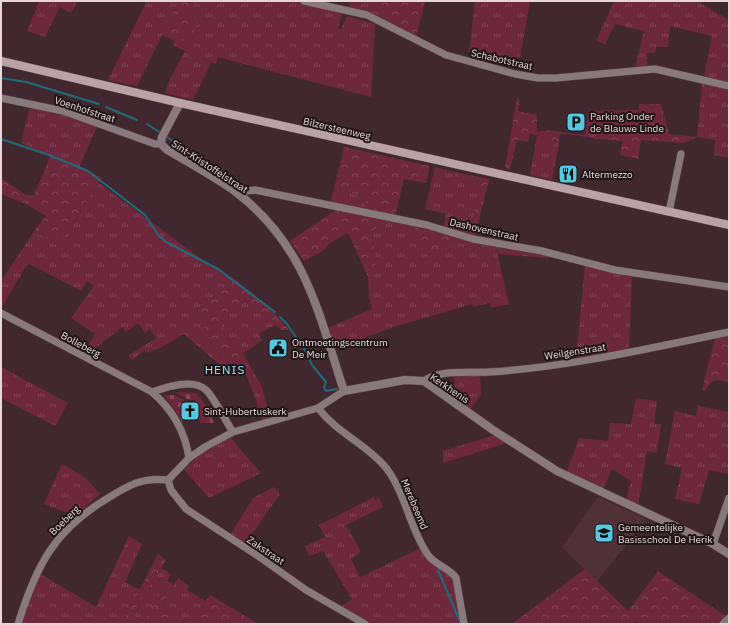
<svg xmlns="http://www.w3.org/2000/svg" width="730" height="625" viewBox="0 0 730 625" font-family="'IBM Plex Sans',sans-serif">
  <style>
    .built { fill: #513138 }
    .grass { fill: url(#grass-tufts) }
    .forest { fill: url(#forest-crowns) }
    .cemetery { fill: url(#cemetery-stones) }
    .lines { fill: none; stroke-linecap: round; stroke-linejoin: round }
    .stream { stroke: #206b7a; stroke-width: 2 }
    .minor-casing { stroke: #5c444a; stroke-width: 8 }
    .tertiary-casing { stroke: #5c444a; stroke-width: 9 }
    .secondary-casing { stroke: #5c444a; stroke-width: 9 }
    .minor { stroke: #887a7c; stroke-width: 7 }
    .tertiary { stroke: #887a7c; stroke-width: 8 }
    .secondary { stroke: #b9a3a7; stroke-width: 8 }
    .labels { text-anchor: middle; stroke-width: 4; stroke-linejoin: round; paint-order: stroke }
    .street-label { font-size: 10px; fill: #e8d7da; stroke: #201517 }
    .poi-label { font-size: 10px; fill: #e8d7da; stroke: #201517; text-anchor: start }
    .quarter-label { font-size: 12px; letter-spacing: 1px; fill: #9ae7f9; stroke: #201517 }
  </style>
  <defs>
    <pattern id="grass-tufts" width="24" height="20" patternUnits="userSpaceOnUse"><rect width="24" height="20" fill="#6e283c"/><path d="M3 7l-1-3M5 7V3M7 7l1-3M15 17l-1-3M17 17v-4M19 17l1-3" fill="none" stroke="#834658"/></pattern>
    <pattern id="forest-crowns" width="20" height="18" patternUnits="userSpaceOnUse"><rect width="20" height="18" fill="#6e283c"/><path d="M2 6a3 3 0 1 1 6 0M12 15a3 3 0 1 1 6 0" fill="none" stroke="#834658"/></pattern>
    <pattern id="cemetery-stones" width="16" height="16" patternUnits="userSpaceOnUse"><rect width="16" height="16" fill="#6e283c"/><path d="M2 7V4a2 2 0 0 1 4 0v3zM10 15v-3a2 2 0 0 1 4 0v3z" fill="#834658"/></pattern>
  </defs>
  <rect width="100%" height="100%" fill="#41282e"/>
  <!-- built -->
  <polygon class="built" points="598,497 647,519 597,581 562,547"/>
  <!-- grass -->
  <g class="grass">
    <polygon points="39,1 78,1 71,13 60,7 45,37 27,31"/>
    <polygon points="147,1 179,1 137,86 108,80"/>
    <polygon points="194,1 300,1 343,11 338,28 341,30 347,16 375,24 371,97 218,57 216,64 211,63 193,100 165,93 169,81 185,51 173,45 176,38 184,37 197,24 193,22 192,14"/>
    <polygon points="350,1 369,1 368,14 349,7"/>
    <polygon points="475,1 530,1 520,58 469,52"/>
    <polygon points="614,1 669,1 673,3 674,1 697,1 729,20 729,82 704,76 712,36 670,26 668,47 656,47 655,53 647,53 647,67 635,68 644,31 615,24 605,44 596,41"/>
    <polygon points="702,82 729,88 729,158 714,155 715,140 697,137"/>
    <polygon points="30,106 53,111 97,126 79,168 21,143"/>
    <polygon points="648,107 660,115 661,134 633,134 624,130 595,136 597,139 564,133 585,135 588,111 639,110"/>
    <polygon points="537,135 559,143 552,180 530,175"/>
    <polygon points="435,167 454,172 454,178 481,186 470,231 458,229 457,232 443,229 446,214 425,209"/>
    <polygon points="99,183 208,264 235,279 201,308 188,315 203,320 209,343 217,340 221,361 228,363 229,370 234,373 225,376 221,366 184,334 160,348 146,353 145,350 132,360 129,355 156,338 150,329 145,333 138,323 126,332 122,327 87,355 84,353 95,334 71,318 94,286 87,281 81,291 28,263 1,308 1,281 35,230 58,246"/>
    <polygon points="334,189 367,196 364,211 330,203"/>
    <polygon points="378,218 415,226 419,244 456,235 495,244 509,304 491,308 490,303 473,307 472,304 400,325 335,348 328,328 372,309 369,296 376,266 372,232"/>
    <polygon points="585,265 632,274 629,350 576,359"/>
    <path d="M246,301L252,307H255L274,321L275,325L259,334L262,341L243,353L262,387L270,419L262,421C252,382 237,353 217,318Z"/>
    <polygon points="1,367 68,403 55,426 1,398"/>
    <polygon points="480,375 481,394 471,409 451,394 455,390 454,376"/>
    <polygon points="636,398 657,401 654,424 661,424 657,453 647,451 638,506 626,500 631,481 612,469 603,489 566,473 579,438 608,441 610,423 631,424"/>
    <polygon points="698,406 729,412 729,474 709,470 699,504 675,499 682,468 665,464 675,411 696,416"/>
    <polygon points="495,435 507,443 443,463 443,451"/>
    <polygon points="230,437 261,473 209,498 184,469 207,449"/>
    <polygon points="62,464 86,478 100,494 79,513 68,513 44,504"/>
    <polygon points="274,487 280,494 245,544 230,535 253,498"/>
    <polygon points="374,497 375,500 379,498 383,507 346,525 361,552 351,559 360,577 421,548 431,562 453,578 462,624 368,624 341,607 352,599 323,551 309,556 305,546 325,537 319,525"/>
    <polygon points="129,536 142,544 125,582 140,590 122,624 20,624 39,573 96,607"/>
    <polygon points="161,568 171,574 144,623 132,614"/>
    <polygon points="178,578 189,586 187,590 206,601 192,622 161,606"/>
  </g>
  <!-- forest -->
  <g class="forest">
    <polygon points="179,1 194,1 192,14 193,22 197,24 190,40 184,37 183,41 176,38 175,41 162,35"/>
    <polygon points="369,1 425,1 416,38 368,14"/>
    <polygon points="517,98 520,101 518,111 537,115 537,132 550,130 580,135 560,134 559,143 537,135 530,134 528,142 517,140 510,169 505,168"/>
    <polygon points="639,104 661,104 669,134 697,137 683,143 641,140 638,159 620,155 623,141 597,139 595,136 623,130 622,123 627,121 632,123 633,133 661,134 660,115 648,115 648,108 639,110"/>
    <polygon points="344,147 430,166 426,183 404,179 395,217 364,211 367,196 334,189"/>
    <polygon points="51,155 102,178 58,246 35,230 46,216 28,205 1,194 1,178 26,195 34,195"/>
    <polygon points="454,172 489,179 475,236 457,232 458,229 470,231 480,186 454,178"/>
    <polygon points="336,210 378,218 377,228 372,232 376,266 369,296 368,277 348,233 330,243 323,251 304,261 290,241"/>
    <polygon points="415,226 456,235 455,246 425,257 419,244"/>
    <polygon points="495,244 547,254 548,258 498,254"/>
    <polygon points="235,279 272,310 289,330 281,330 275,325 274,321 255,307 252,308 246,301 218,318 243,366 242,370 234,373 229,370 228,363 221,361 217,340 208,343 203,320 187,315 201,308"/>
    <path d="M729,334V382C715,379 713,378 705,391L702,390L715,337Z"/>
    <polygon points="158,554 166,560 132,615 144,622 167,581 174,584 161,606 192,622 210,595 258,624 122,624"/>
    <polygon points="585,569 628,611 658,571 727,617 720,624 638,624 636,622 632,624 512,624"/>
  </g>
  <!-- cemetery -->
  <g class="cemetery">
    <polygon points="174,392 196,393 206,405 214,423 200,423 195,400 189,400"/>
    <polygon points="164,395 175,395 185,401 181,402 184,424"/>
  </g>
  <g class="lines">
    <!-- stream -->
    <g class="stream">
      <polyline points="1,78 26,82 99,104"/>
      <polyline points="106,107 137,120"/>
      <polyline points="147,124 161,133"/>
      <polyline points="167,137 185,149"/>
      <polyline points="1,139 49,155 88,171 145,215 159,236 166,242 218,269 275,312"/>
      <polyline points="210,166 242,187"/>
      <polyline points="280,317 287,324 300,343"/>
      <polyline points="303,346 312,365 326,382 324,387 326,391 337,389"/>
      <polyline points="438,570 461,624"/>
    </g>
    <defs>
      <g id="minor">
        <polyline points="304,1 367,15 446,55 515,74 538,78 556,78 655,69 729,86"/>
        <polyline points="1,98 63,111 155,144 161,144"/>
        <polyline points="236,192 255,190 427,225 473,239 542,251 615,270 729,287"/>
        <polyline points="669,212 681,154"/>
        <path d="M1,313L152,392C173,410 185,431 189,458"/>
        <path d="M424,381C441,369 469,373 489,372C570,367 650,348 729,332"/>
        <path d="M152,392C167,387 193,378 206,390C214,397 226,422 233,432"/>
        <path d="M318,408C337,433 368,445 387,469C406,495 410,529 428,555C435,565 451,569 456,578L464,624"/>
        <polyline points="168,480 171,490 186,509 258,556 306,590 365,624"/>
        <polyline points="168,480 189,458 205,447 233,432 318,408 344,391"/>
        <polyline points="713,544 729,498"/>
        <path d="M18,624C36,566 54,530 108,498C129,485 142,477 168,480"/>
        <polyline points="723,624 729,618"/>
      </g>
      <path id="tertiary" d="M180,103L162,137L161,144L166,149C189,163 214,176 236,192C306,246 318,312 344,391L405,380L424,381L493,430L557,471L713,544L729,554"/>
      <polyline id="secondary" points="1,61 180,103 729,225"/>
    </defs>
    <!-- minor casing -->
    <use href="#minor" class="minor-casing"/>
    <!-- tertiary casing -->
    <use href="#tertiary" class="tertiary-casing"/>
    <!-- secondary casing -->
    <use href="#secondary" class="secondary-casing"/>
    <!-- minor -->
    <use href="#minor" class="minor"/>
    <!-- tertiary -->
    <use href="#tertiary" class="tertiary"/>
    <!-- secondary -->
    <use href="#secondary" class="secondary"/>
  </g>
  <!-- icons -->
  <defs>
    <symbol id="parking-square" viewBox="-11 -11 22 22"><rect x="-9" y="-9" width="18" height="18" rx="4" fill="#56c9e1" stroke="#201517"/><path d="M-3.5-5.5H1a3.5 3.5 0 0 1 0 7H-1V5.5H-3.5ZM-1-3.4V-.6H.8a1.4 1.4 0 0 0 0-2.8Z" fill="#111"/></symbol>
    <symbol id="restaurant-square" viewBox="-11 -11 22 22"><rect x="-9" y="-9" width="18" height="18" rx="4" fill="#56c9e1" stroke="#201517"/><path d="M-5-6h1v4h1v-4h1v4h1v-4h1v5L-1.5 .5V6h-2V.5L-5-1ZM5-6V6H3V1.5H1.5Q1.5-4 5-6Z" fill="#111"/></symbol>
    <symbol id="civic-square" viewBox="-11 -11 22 22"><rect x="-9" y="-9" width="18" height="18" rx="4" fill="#56c9e1" stroke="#201517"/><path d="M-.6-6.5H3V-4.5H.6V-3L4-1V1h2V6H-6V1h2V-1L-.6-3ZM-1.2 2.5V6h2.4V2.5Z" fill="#111"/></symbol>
    <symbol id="church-square" viewBox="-11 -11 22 22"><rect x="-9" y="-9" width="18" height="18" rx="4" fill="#56c9e1" stroke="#201517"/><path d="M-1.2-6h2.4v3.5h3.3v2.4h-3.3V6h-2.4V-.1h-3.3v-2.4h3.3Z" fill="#111"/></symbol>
    <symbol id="school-square" viewBox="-11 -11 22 22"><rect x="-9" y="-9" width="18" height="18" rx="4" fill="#56c9e1" stroke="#201517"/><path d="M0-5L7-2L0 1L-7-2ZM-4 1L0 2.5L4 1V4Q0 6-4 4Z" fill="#111"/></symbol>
  </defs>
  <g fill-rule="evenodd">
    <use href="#parking-square" x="565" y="111" width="22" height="22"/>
    <use href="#restaurant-square" x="557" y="163" width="22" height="22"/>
    <use href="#civic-square" x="267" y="337" width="22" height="22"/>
    <use href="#church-square" x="179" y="400" width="22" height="22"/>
    <use href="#school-square" x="593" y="522" width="22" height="22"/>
  </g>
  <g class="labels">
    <!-- street labels -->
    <g class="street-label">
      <text transform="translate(502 59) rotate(13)" y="4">Schabotstraat</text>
      <text transform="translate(85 109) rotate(18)" y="4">Voenhofstraat</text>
      <text transform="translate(337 128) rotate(13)" y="4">Bilzersteenweg</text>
      <text transform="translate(210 166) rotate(33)" y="4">Sint-Kristoffelstraat</text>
      <text transform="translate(484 229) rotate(13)" y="4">Dashovenstraat</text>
      <text transform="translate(81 344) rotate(28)" y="4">Bolleberg</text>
      <text transform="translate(575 351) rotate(-9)" y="4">Weilgenstraat</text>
      <text transform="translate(450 388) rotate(34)" y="4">Kerkhenis</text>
      <text transform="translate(415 504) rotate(67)" y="4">Merebeemd</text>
      <text transform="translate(64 520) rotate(-44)" y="4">Boeberg</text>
      <text transform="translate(266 550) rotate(34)" y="4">Zakstraat</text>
    </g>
    <!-- poi labels -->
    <g class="poi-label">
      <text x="590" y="120">Parking Onder<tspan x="590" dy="12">de Blauwe Linde</tspan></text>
      <text x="582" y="178">Altermezzo</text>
      <text x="292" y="346">Ontmoetingscentrum<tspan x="292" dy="12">De Meir</tspan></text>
      <text x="204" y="415">Sint-Hubertuskerk</text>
      <text x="618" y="531">Gemeentelijke<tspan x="618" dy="12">Basisschool De Herik</tspan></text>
    </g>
    <!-- quarter labels -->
    <g class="quarter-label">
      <text x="225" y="374">HENIS</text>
    </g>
  </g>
  <!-- border -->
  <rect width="730" height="625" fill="none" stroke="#e8d7da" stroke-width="4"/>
</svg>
